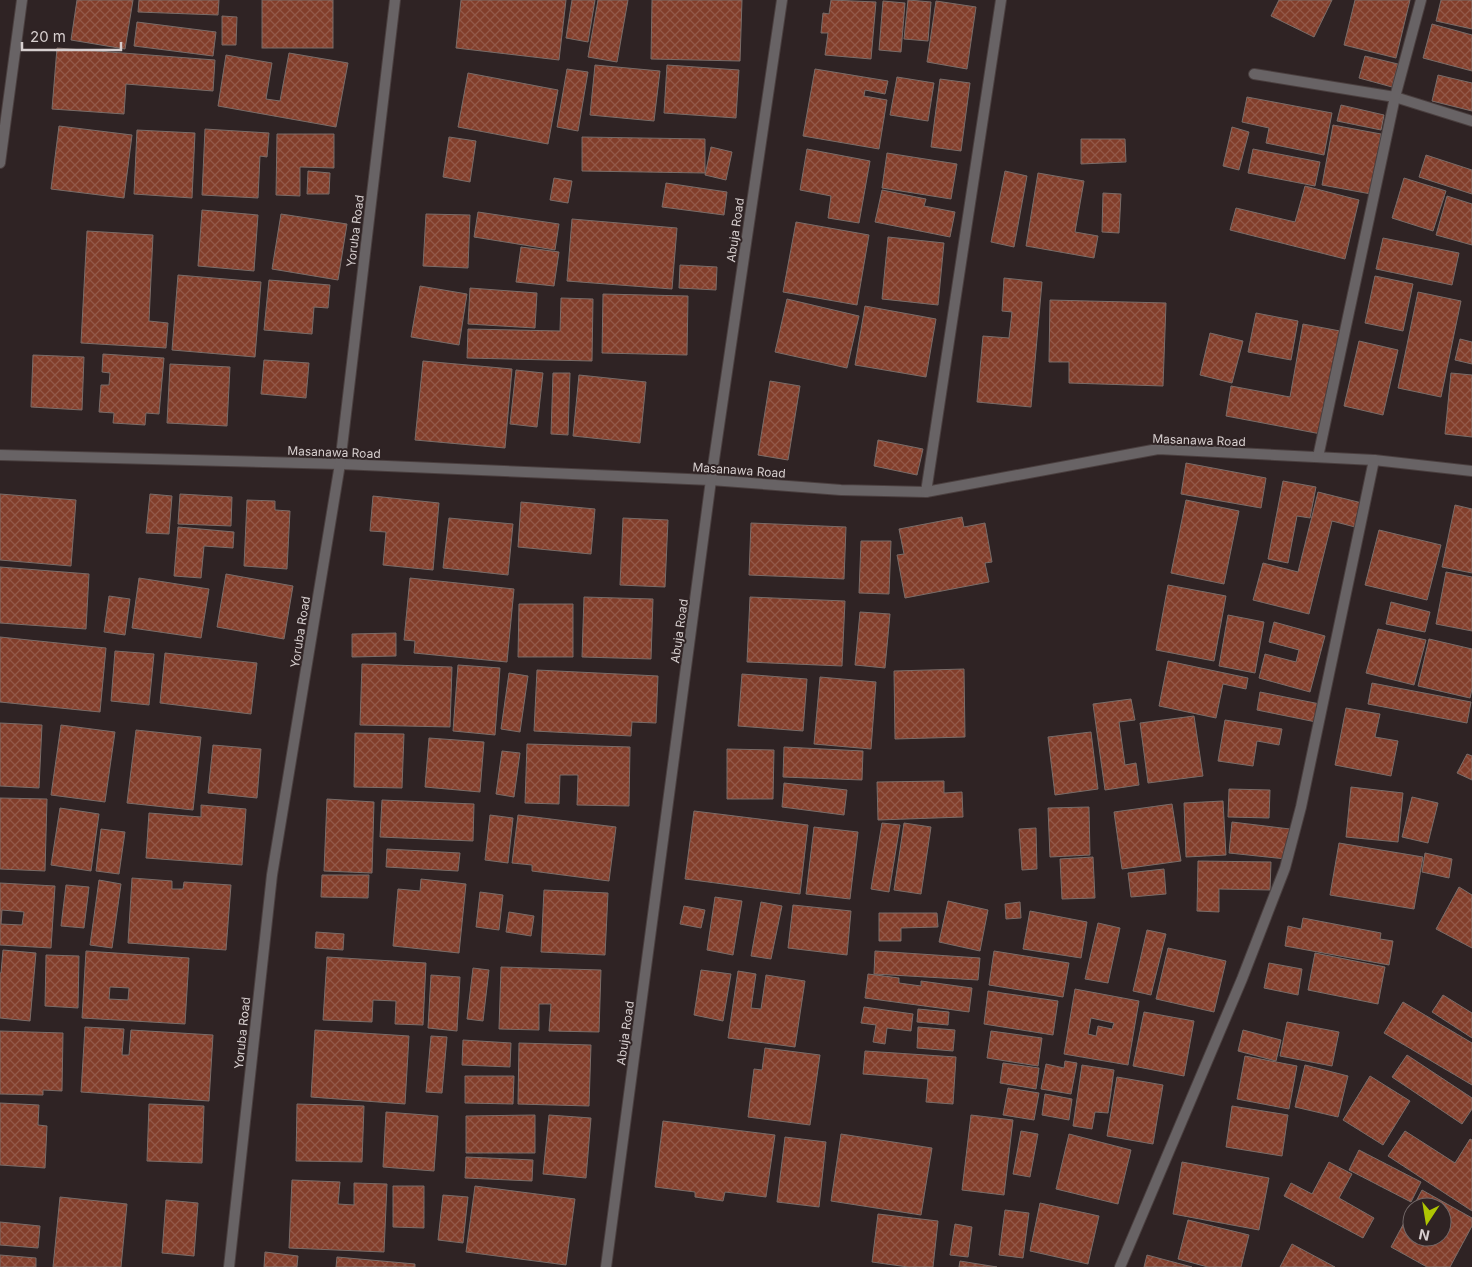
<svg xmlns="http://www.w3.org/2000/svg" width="1472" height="1267" viewBox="0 0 1472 1267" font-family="Inter,sans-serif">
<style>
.building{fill:url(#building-cross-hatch);stroke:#796c68;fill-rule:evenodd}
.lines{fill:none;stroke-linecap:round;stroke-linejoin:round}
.minor-casing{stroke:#4a3f3f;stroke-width:12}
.minor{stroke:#686365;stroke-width:10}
.labels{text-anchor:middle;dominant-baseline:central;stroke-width:4;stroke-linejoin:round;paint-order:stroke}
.street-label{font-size:12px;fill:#d7cfcf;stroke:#2f2324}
</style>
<defs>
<pattern id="building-cross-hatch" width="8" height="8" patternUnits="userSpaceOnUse" patternTransform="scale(1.25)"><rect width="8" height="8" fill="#823e2b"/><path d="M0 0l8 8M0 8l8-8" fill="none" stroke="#935949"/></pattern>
</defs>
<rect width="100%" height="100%" fill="#2f2324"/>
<g class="building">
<path d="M77,0H133L125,49L71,40Z"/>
<path d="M139,0H219L218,15L138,12Z"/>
<rect x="262" y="0" width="71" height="48"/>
<path d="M461,0H566L559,60L456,48Z"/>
<path d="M572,0H595L588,42L566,38Z"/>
<path d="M598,0H628L617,62L588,57Z"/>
<path d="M652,0H742L740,61L651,59Z"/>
<path d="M831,0L876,2L871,59L825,55L828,33H821L823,13L829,14Z"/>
<path d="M908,0L931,2L928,41L904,39Z"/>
<path d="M1279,0H1332L1314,37L1271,16Z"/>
<path d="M1355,0H1410L1396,58L1344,45Z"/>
<path d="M1441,0H1472V29L1436,21Z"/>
<path d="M883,1L905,3L901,52L879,50Z"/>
<path d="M936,1L976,7L967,69L927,62Z"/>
<path d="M222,16L237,17L236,45H222Z"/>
<path d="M137,22L216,32L213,56L134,46Z"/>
<path d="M1432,24L1472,35V71L1423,58Z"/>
<path d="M57,48L215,60L213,91L126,84L124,114L52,109Z"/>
<path d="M289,53L348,63L336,127L218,106L226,55L272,63L266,99L280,101Z"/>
<path d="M1365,56L1398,64L1392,87L1359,78Z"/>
<path d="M595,65L660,71L654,121L590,115Z"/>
<path d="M667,65L739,70L736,118L664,113Z"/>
<path d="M567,69L588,72L578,131L557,127Z"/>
<path d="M815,69L888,81L885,94L865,90L864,96L887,100L879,149L803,136Z"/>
<path d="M468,73L558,90L548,144L458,127Z"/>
<path d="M1438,75L1472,83V111L1432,101Z"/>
<path d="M897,77L934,83L928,121L890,115Z"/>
<path d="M940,79L970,83L961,151L931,147Z"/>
<path d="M1247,97L1332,113L1324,155L1266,143L1269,128L1242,122Z"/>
<path d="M1341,105L1384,115L1381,130L1337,121Z"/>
<path d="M1333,125L1381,134L1371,194L1322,185Z"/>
<path d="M59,126L132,135L124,198L51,189Z"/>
<path d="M1232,127L1249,132L1239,170L1223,166Z"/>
<path d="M205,129L269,133L267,157L260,156L258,198L202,195Z"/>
<path d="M137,130L195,133L192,198L134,194Z"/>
<path d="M277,134H334V168L300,167V196L276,195Z"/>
<path d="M449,137L476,141L470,182L443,177Z"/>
<path d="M582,137L705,139V173L582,171Z"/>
<path d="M1081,139H1125L1126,162L1081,164Z"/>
<path d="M711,147L732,152L726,180L705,175Z"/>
<path d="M807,149L870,161L859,223L828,218L831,196L800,190Z"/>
<path d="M1253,149L1320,162L1315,186L1248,173Z"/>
<path d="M887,153L957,164L951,199L882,188Z"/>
<path d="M1426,155L1472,170V194L1419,177Z"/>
<path d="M308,171L330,173L329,194H307Z"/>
<path d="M1005,171L1027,176L1014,247L991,242Z"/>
<path d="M1038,173L1084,181L1075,232L1098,236L1094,258L1026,246Z"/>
<path d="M554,178L572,181L568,203L550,200Z"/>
<path d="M1404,178L1446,191L1433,231L1392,218Z"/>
<path d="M666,183L727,192L724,215L662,207Z"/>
<path d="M1305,186L1359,200L1345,259L1230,230L1236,208L1295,222Z"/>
<path d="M882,190L926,199L924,206L955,212L950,237L875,222Z"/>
<path d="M1103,193L1121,194L1119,233L1102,232Z"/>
<path d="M1447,196L1472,204V245L1436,235Z"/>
<path d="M202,210L258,215L254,271L198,266Z"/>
<path d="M478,212L559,224L555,250L474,237Z"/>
<path d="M281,214L347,224L338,280L272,269Z"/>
<path d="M426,214L470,215L468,268L423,266Z"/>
<path d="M572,219L677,228L672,289L567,281Z"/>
<path d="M796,222L869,235L857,305L783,292Z"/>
<path d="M87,231L153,235L149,321L168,323L166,348L81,343Z"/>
<path d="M888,237L944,243L938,305L882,299Z"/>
<path d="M1383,238L1459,253L1452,285L1376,269Z"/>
<path d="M521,247L559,252L554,286L516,282Z"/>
<path d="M680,265L717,267L716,290L679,288Z"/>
<path d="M178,275L261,282L255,357L172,350Z"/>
<path d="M1375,276L1413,284L1403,331L1365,323Z"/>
<path d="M1004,278L1042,282L1031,407L977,402L983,336L1009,338L1012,312L1002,311Z"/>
<path d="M269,280L330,285L328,308L314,307L312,334L264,330Z"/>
<path d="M420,286L467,294L459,345L411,337Z"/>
<path d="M470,288L537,293L535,328L468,324Z"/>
<path d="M1418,292L1461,301L1441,397L1398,388Z"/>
<path d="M603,294L688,296L687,355L602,353Z"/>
<path d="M561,298L593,299L592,361L467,358L468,329L560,331Z"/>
<path d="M787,299L859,316L847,368L775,352Z"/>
<path d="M1050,300L1166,303L1163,386L1069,383V362H1049Z"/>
<path d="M865,306L936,319L926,377L855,365Z"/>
<path d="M1256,313L1298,321L1291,360L1248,352Z"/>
<path d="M1303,324L1340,331L1321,434L1226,416L1231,386L1290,397Z"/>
<path d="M1210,333L1243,341L1232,383L1200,375Z"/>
<path d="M1460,339L1472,342V364L1455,360Z"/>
<path d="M1359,341L1398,350L1383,415L1344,406Z"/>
<path d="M103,354L164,358L159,414L146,413L145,425L113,423L114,413L99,412L101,385H109L110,373L102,372Z"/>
<path d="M33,355L84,357L82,410L31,407Z"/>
<path d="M264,360L309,363L306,398L261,394Z"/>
<path d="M423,361L512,369L505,448L415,440Z"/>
<path d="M170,364L230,367L227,426L167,423Z"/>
<path d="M516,370L543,373L537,427L510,424Z"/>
<path d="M553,373H570L568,435L551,434Z"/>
<path d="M1451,373L1472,375V437L1445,434Z"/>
<path d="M579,375L646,382L640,443L573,436Z"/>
<path d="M770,381L800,386L788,460L758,455Z"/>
<path d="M878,440L923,449L917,475L874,466Z"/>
<path d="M1186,463L1266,478L1261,508L1181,494Z"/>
<path d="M1283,481L1316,487L1310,518L1297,516L1288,563L1268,559Z"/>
<path d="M1318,492L1362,503L1355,527L1332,521L1309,614L1253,600L1263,563L1298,572Z"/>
<path d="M0,494L76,500L71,566L0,560Z"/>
<path d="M150,494L172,496L169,534L146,533Z"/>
<path d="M180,494L232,497L231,526L178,524Z"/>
<path d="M373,496L439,503L433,570L383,565L386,532L370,531Z"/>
<path d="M247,500L275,501V510L290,511L287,569L244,566Z"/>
<path d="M1186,500L1239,511L1224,584L1171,573Z"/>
<path d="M521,502L595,509L591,554L518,547Z"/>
<path d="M1455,505L1472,509V573L1442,567Z"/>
<path d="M962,517L964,527L985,523L992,562L985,563L989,582L905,598L897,555L904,554L899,529Z"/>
<path d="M449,518L513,524L508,575L443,568Z"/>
<path d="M623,518L668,520L665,587L620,585Z"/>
<path d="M751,523L846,527L844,579L749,575Z"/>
<path d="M178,527L234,532L233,548L204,546L201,578L174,576Z"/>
<path d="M1379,530L1441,545L1427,600L1365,585Z"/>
<path d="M861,541H891L889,594L859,593Z"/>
<path d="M0,567L89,574L86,629L0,623Z"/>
<path d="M1446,572L1472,577V631L1436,624Z"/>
<path d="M226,574L293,586L284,639L217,627Z"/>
<path d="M139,578L209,589L201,638L132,628Z"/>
<path d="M410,578L514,589L507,662L414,653L415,641L404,640Z"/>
<path d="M1168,585L1226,596L1214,661L1156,650Z"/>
<path d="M109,596L130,599L125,635L104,632Z"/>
<path d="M584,597L653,599L651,659L582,657Z"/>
<path d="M750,597L845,601L842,666L747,662Z"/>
<path d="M1391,602L1430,612L1425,632L1386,624Z"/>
<path d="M519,604H573V657H518Z"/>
<path d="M860,612L890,614L885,668L855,665Z"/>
<path d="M1228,615L1264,622L1255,673L1219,666Z"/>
<path d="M1274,622L1325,636L1310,692L1259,678L1265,654L1296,662L1299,650L1269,642Z"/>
<path d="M1378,629L1426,640L1414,685L1366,673Z"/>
<path d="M396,633V656L352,657V634Z"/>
<path d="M0,637L106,648L100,712L0,702Z"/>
<path d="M1429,639L1472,649V689L1470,698L1418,686Z"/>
<path d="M115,651L154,654L149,705L111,701Z"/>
<path d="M165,653L257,663L251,714L160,703Z"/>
<path d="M1168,661L1248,678L1246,689L1223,684L1216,718L1159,706Z"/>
<path d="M362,664L452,667L450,727L360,725Z"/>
<path d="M458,665L500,668L495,735L453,731Z"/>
<path d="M964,669L965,737L895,739L894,671Z"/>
<path d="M537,670L658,676L656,723L632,722L631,736L534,731Z"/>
<path d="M509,673L528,676L520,732L501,729Z"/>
<path d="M742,674L807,679L803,731L738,726Z"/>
<path d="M820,677L876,682L871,749L814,744Z"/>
<path d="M1372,683L1471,702L1467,723L1368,704Z"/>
<path d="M1260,692L1320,704L1316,722L1257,710Z"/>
<path d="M1131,699L1135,720L1119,722L1125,765L1136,763L1139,785L1105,790L1093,704Z"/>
<path d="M1346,708L1380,714L1375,737L1398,741L1391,776L1335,765Z"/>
<path d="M1194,716L1203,776L1148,783L1140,723Z"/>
<path d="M1225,720L1282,729L1279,745L1257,741L1253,766L1218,761Z"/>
<path d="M0,723L42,725L39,788L0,786Z"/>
<path d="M61,725L115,732L105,802L51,795Z"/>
<path d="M136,730L201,737L193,810L127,803Z"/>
<path d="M1091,732L1098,789L1055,795L1048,737Z"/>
<path d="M355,733L404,734L402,788L354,787Z"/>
<path d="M429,738L484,742L480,792L425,787Z"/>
<path d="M527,744L630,747L629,806L577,805L578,775H560L559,804L525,803Z"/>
<path d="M213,745L261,749L257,798L208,793Z"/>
<path d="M784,747L863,751L862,780L783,777Z"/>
<path d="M727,749L774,750L773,799H727Z"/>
<path d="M502,751L520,753L514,797L496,794Z"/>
<path d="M1467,754L1472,756V780L1457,773Z"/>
<path d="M944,781V793L962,792L963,817L878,820L877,782Z"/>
<path d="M784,783L847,790L844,815L782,807Z"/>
<path d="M1351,787L1403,793L1398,842L1346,837Z"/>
<path d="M1229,789L1270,790L1269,818L1228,817Z"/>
<path d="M1412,797L1438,803L1428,843L1402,837Z"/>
<path d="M0,798L47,799L45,871L0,869Z"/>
<path d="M327,799L374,802L372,873L324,871Z"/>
<path d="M382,800L474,804L473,841L380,837Z"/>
<path d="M1223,801L1226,855L1186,857L1184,803Z"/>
<path d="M1172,804L1181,861L1122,869L1114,812Z"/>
<path d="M201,805L246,809L242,865L146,858L149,813L201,817Z"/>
<path d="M1089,807L1090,855L1050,857L1048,808Z"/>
<path d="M60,808L99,814L91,871L51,865Z"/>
<path d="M694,811L808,825L800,894L685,879Z"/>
<path d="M490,815L513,818L508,863L485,860Z"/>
<path d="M518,815L616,827L609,881L532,871V865L512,863Z"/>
<path d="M1232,822L1290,829L1286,859L1229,853Z"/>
<path d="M882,823L900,825L889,892L871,889Z"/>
<path d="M904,823L931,827L921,894L894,890Z"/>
<path d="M814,827L858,832L850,899L806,894Z"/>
<path d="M1036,828L1037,869L1022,870L1019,829Z"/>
<path d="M101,829L125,832L119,874L96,871Z"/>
<path d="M1339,843L1423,857L1414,909L1330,895Z"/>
<path d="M387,849L460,853L458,871L386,867Z"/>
<path d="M1425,853L1452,859L1449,878L1422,872Z"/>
<path d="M1093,857L1095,898L1062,899L1060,859Z"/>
<path d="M1198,861L1271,862L1270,890L1219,889V912L1197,911Z"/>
<path d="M1164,869L1166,894L1131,897L1128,873Z"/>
<path d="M322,875H369L368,898L321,897Z"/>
<path d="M132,878L172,881V889H183L184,882L231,885L226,950L128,943Z"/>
<path d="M421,879L466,884L459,953L393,946L398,889L420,891Z"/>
<path d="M99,880L121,884L112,948L90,945Z"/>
<path d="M0,883L55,886L51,948L0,945ZM2,910L24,912L22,925L1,924Z"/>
<path d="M66,885L89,887L84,928L61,926Z"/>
<path d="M1459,887L1472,895V948L1436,929Z"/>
<path d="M544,890L608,893L605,955L541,952Z"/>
<path d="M480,892L503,895L499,930L476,927Z"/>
<path d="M715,897L742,901L733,955L707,950Z"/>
<path d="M948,901L988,910L980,951L939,942Z"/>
<path d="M761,902L782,906L771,959L751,956Z"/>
<path d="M1020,902L1021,918L1006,919L1005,904Z"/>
<path d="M793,905L851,911L847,955L788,948Z"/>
<path d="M684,906L705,910L701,928L680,924Z"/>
<path d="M1030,911L1087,922L1081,958L1023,949Z"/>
<path d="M509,912L534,916L531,936L506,932Z"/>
<path d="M879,913H937L938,927L901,928V941H879Z"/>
<path d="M1303,918L1381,933L1380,939L1393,941L1389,965L1285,946L1288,926L1301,929Z"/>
<path d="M1098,923L1120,928L1108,983L1085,979Z"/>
<path d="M1147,930L1166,934L1151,995L1133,991Z"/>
<path d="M316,932L344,934L343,950L315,948Z"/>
<path d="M1168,948L1226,961L1214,1012L1156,999Z"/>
<path d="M3,950L36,953L30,1021L0,1018V973H1Z"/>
<path d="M86,951L189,958L185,1024L82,1018ZM110,987L129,988L128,1000L109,999Z"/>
<path d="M875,951L980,958L978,980L874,974Z"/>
<path d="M994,951L1069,963L1063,997L989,985Z"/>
<path d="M1315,953L1385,967L1378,1004L1308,990Z"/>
<path d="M46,955L79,956L78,1008L45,1006Z"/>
<path d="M327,957L426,963L423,1025L395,1024L396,1001L373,1000L372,1022L323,1020Z"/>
<path d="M1269,963L1302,969L1298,995L1264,988Z"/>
<path d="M501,967L601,970L599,1032L549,1031L551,1004H539V1030L499,1029Z"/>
<path d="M473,968L489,970L483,1021L467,1019Z"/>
<path d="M701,970L731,974L723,1021L694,1015Z"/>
<path d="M738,971L756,974L751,1008L761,1009L766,975L805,981L795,1047L728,1038Z"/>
<path d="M868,974L899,978V983L921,986V981L972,988L969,1012L865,998Z"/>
<path d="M431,975L460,977L457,1031L428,1028Z"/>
<path d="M1075,989L1139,1001L1128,1065L1064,1054ZM1091,1018L1114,1023L1112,1029L1098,1026L1096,1036L1088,1034Z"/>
<path d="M988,991L1058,1001L1053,1035L984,1024Z"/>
<path d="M1443,995L1472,1013V1038L1432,1012Z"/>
<path d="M1403,1002L1472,1043V1085L1384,1033Z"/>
<path d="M864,1007L913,1014L911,1031L887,1028L885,1044L873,1042L876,1025L861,1023Z"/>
<path d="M918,1009L949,1012L948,1025L917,1022Z"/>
<path d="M1144,1012L1194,1021L1184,1076L1133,1066Z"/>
<path d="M1287,1022L1339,1032L1332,1066L1280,1056Z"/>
<path d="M85,1027L124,1029L122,1055H129L131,1030L213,1035L209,1101L81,1092Z"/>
<path d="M918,1027L955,1030L953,1051L917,1048Z"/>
<path d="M315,1030L409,1036L405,1104L311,1097Z"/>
<path d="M1243,1030L1281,1040L1276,1061L1238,1051Z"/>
<path d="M0,1031L63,1033L62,1091L43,1090V1095L0,1094Z"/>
<path d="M991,1031L1042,1038L1038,1066L987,1058Z"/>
<path d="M431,1036L447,1037L442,1093L426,1092Z"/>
<path d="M463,1040L511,1043L510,1067L462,1065Z"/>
<path d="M519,1043L591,1045L589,1106L518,1104Z"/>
<path d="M765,1048L820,1055L810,1125L748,1117L754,1069L762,1070Z"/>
<path d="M865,1051L956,1057L953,1104L926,1102L928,1079L863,1074Z"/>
<path d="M1407,1055L1472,1098V1109L1462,1124L1392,1077Z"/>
<path d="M1245,1056L1297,1066L1289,1109L1237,1099Z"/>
<path d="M1065,1061L1077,1063L1071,1094L1041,1089L1046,1064L1064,1068Z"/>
<path d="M1003,1063L1039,1068L1036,1089L1000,1083Z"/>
<path d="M1082,1065L1114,1070L1108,1113L1095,1112L1092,1129L1073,1126Z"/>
<path d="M1305,1065L1348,1076L1338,1117L1295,1107Z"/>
<path d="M465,1076H514L513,1104L465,1103Z"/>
<path d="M1370,1076L1410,1101L1383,1145L1343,1120Z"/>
<path d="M1117,1077L1163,1085L1153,1144L1107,1136Z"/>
<path d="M1008,1088L1039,1093L1034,1120L1003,1115Z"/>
<path d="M1045,1094L1072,1099L1069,1120L1042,1115Z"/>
<path d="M0,1103L39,1105L38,1125L47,1126L45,1168L0,1165Z"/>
<path d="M149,1104L204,1106L202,1163L147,1161Z"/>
<path d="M297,1104L364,1106L362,1162L296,1161Z"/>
<path d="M1232,1106L1288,1115L1282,1156L1226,1147Z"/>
<path d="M386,1112L438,1116L434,1171L383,1167Z"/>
<path d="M535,1115V1153H466V1116Z"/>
<path d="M549,1115L591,1118L586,1178L543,1174Z"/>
<path d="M971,1115L1013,1120L1004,1195L962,1190Z"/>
<path d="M663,1121L775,1135L766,1197L725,1192L723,1201L695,1197V1192L655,1187Z"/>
<path d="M1021,1131L1038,1134L1030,1177L1013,1174Z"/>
<path d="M1405,1131L1455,1163L1470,1139L1472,1140V1211L1388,1156Z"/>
<path d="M841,1134L932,1148L921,1215L831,1201Z"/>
<path d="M1069,1134L1131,1150L1118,1204L1056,1189Z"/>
<path d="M785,1137L826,1142L819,1207L777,1202Z"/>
<path d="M1359,1150L1421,1182L1411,1202L1349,1170Z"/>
<path d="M466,1157L533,1160L532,1181L465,1178Z"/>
<path d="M1182,1162L1269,1178L1259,1230L1173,1214Z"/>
<path d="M1329,1162L1352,1174L1339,1198L1374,1218L1363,1238L1284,1196L1291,1183L1312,1194Z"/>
<path d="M292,1180L340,1182L338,1204L354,1205V1183L387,1184L384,1252L289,1248Z"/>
<path d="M393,1186H424V1228L393,1227Z"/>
<path d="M475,1186L575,1199L566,1265L466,1252Z"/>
<path d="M1422,1190L1472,1218V1226L1450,1267H1427L1391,1247L1412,1208V1237H1442V1207H1413Z"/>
<path d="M443,1195L468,1197L463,1243L438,1240Z"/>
<path d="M60,1197L127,1204L121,1267H53Z"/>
<path d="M166,1200L198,1203L194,1256L162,1253Z"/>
<path d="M1040,1203L1099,1216L1088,1264L1030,1251Z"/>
<path d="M1005,1210L1029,1213L1023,1258L999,1255Z"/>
<path d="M878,1214L938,1221L933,1267H908L872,1262Z"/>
<path d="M1188,1220L1249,1235L1241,1267H1208L1178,1259Z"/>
<path d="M0,1222L40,1226L38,1248L0,1245Z"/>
<path d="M955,1224L972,1227L968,1257L950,1255Z"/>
<path d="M1292,1244L1335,1267H1280Z"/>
<path d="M265,1252L298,1256L297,1267H264Z"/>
<path d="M0,1255L36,1258V1267H0Z"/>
<path d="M1147,1255L1192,1267H1144Z"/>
<path d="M337,1257L415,1264V1267H336Z"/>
<path d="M960,1261L997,1267H959Z"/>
</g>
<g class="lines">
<defs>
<g id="minor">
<path d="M1254,74L1395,97L1472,121"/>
<path d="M0,163L22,0"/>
<path d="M0,455L340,464L711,480L841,490L926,492L1158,449L1374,460L1472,471"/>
<path d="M1318,457L1395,97L1421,0"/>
<path d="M926,492L1001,0"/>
<path d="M229,1267L272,875L340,464L395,0"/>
<path d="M606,1267L711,480L782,0"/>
<path d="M1120,1267L1242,979L1285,868L1301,807L1374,460"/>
</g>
</defs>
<use href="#minor" class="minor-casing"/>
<use href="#minor" class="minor"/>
</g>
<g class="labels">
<g class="street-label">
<text transform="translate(735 230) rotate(-82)">Abuja Road</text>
<text transform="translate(355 231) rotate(-83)">Yoruba Road</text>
<text transform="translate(1199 440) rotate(2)">Masanawa Road</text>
<text transform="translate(334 452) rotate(2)">Masanawa Road</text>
<text transform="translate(739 470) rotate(4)">Masanawa Road</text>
<text transform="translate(679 631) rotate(-82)">Abuja Road</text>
<text transform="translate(300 632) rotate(-81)">Yoruba Road</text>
<text transform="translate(242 1033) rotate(-84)">Yoruba Road</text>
<text transform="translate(625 1033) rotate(-82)">Abuja Road</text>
</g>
</g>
<g transform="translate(1427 1222) rotate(192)"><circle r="24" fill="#2f2324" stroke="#726868"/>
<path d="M0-4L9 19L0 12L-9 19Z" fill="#afc503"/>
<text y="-8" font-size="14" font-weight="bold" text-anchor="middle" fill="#d7cfcf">N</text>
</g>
<path d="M22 42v8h99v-8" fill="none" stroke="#d7cfcf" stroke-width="2.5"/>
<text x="30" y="42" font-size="15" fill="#d7cfcf" stroke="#2f2324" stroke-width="4" paint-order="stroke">20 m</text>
</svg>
